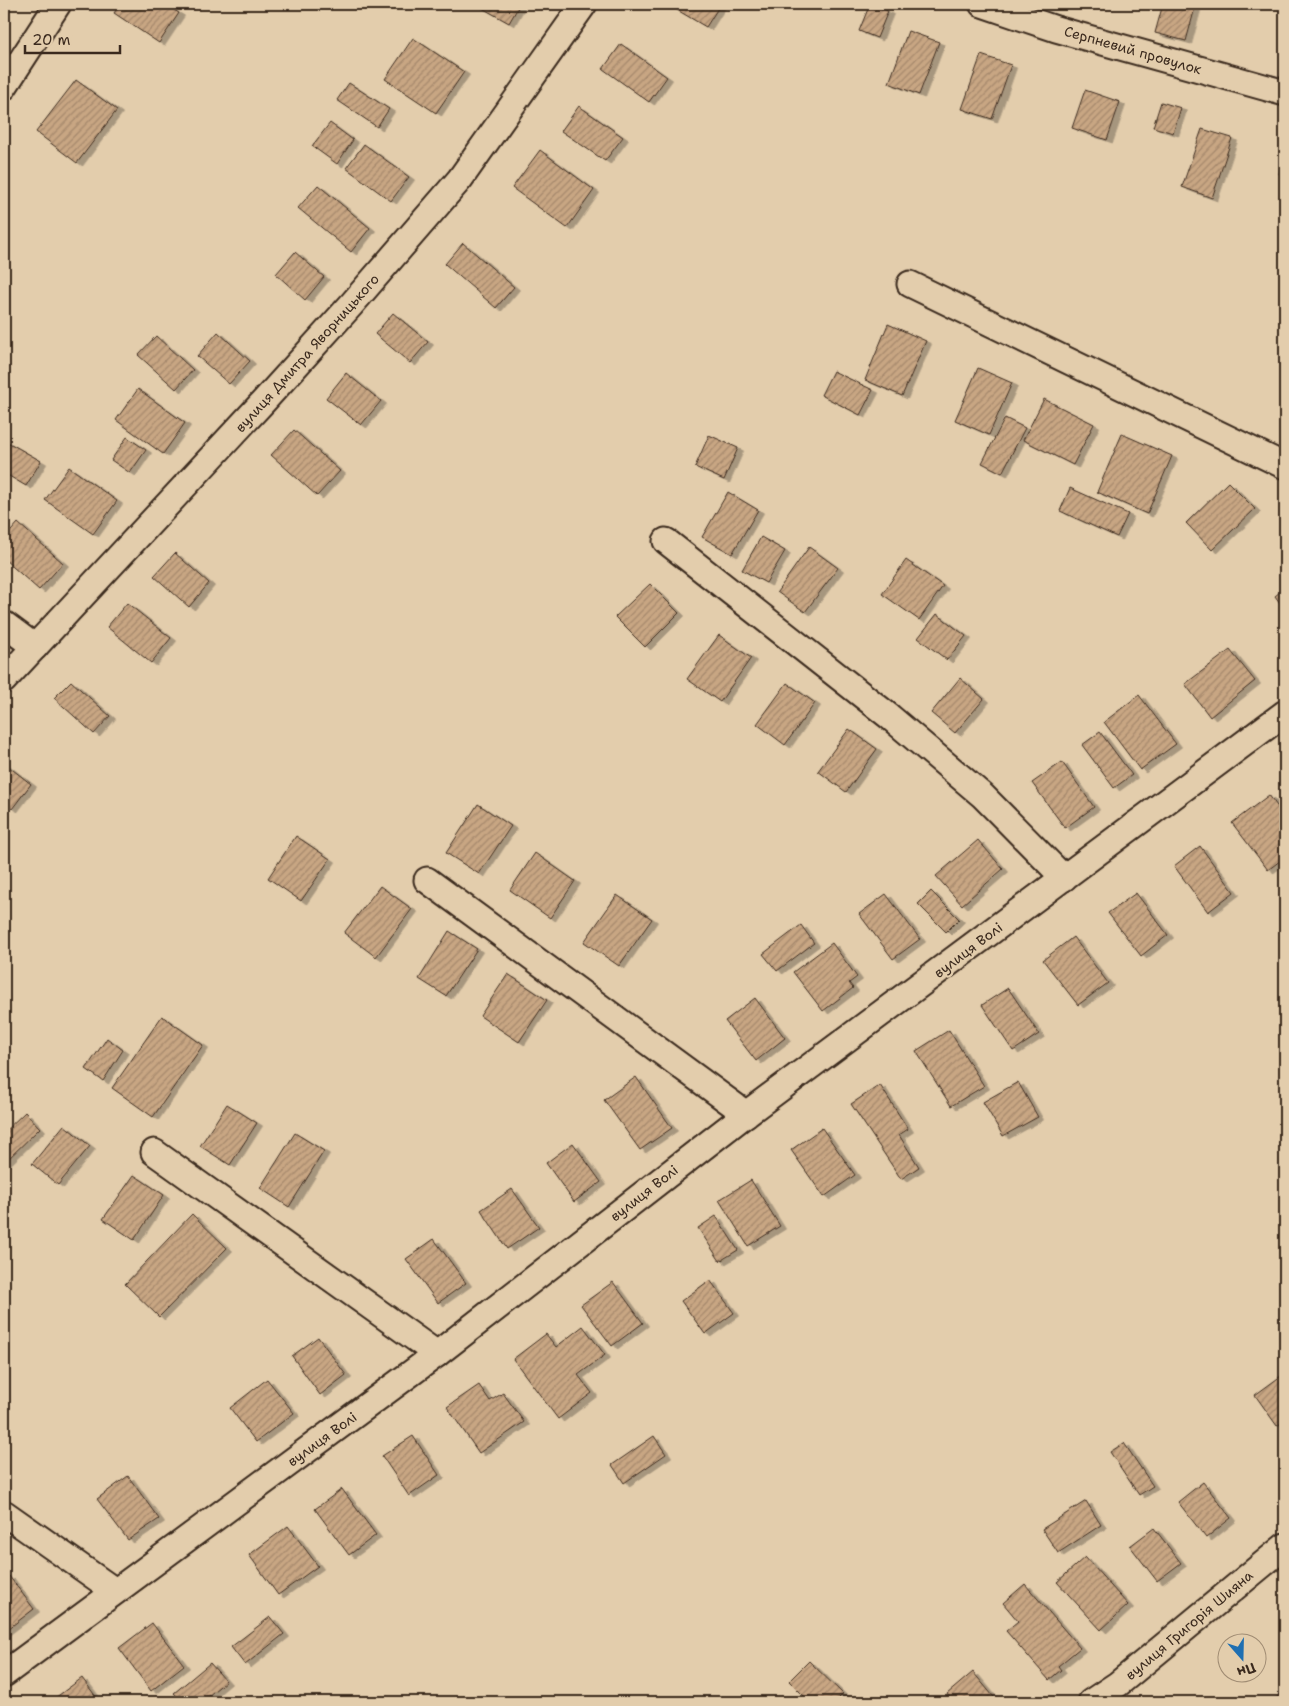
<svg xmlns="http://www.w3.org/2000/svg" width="1289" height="1706" viewBox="0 0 1289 1706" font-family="'Shantell Sans',sans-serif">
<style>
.building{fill:url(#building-hatch);stroke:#3b2a1e;filter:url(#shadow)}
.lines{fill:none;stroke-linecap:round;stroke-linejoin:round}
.minor-casing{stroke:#3b2a1e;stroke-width:29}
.minor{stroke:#e3cdac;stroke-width:25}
.labels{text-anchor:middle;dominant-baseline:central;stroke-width:4.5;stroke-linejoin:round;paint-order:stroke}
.street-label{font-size:14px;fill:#3b2a1e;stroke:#e3cdac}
</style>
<defs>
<pattern id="building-hatch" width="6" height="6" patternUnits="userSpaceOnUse" patternTransform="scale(1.25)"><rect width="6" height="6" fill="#c8a683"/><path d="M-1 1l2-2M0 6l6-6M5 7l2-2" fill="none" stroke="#a4876b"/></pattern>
<filter id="shadow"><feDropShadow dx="5.5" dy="3" stdDeviation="0" flood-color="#0004"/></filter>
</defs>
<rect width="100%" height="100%" fill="#e3cdac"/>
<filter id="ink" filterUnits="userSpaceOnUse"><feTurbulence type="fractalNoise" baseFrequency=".02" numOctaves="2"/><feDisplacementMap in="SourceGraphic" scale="10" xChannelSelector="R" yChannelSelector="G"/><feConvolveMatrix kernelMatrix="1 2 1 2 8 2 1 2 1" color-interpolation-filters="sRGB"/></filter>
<g filter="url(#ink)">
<g class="building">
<path d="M120,4H164L179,13L159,43L114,13Z"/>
<path d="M475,4H520L509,23Z"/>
<path d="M667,4H718L720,5L706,27Z"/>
<path d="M870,4L888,11L877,38L859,31Z"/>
<path d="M1163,4H1196L1186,41L1155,33Z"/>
<path d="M908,31L939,42L919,95L889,83Z"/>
<path d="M413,38L464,72L436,113L385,79Z"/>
<path d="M621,44L667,77L649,102L603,69Z"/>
<path d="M981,55L1011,65L992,119L962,109Z"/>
<path d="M76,80L117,110L77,163L36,132Z"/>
<path d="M349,83L389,109L377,127L337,100Z"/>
<path d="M1085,90L1120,102L1107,140L1072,128Z"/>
<path d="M1161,102L1181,108L1173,133L1153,127Z"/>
<path d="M579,106L623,137L605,161L561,131Z"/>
<path d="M330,123L353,140L337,164L312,146Z"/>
<path d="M1202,129L1232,138L1212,198L1182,187Z"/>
<path d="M364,144L409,177L391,201L346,168Z"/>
<path d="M540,150L594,190L567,228L512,188Z"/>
<path d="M1285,154V176L1279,174Z"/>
<path d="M318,185L370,228L351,252L298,208Z"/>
<path d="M463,243L514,287L496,308L445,264Z"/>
<path d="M295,252L324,277L305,300L276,274Z"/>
<path d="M393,313L428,342L410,363L375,334Z"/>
<path d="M888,324L926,341L902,396L865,380Z"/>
<path d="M218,332L250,361L229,384L197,356Z"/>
<path d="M156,336L193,370L176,389L138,355Z"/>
<path d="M978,368L1012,383L989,435L955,420Z"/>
<path d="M833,371L873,390L860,415L821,395Z"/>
<path d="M346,373L381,401L361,425L326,398Z"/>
<path d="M138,389L185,423L163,454L116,420Z"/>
<path d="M1044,399L1094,424L1073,465L1023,440Z"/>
<path d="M1005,418L1025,428L1002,473L982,463Z"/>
<path d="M294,430L340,471L317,496L271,455Z"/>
<path d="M1122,434L1172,456L1147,514L1097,492Z"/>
<path d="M709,435L738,448L724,480L695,467Z"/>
<path d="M127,437L146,450L130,473L111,460Z"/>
<path d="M4,440L41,461L26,486L4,473Z"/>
<path d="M69,467L117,501L93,534L45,500Z"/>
<path d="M1228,482L1255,509L1212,550L1186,523Z"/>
<path d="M1070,488L1128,514L1117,537L1060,511Z"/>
<path d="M728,492L758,510L732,554L702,537Z"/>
<path d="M18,523L63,563L39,590L4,559V539Z"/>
<path d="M761,537L785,551L766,583L742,570Z"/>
<path d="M809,547L838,568L805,612L777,592Z"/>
<path d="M175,553L209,583L189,607L154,576Z"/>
<path d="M906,560L943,586L919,620L882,594Z"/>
<path d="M650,584L679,613L645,647L615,617Z"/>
<path d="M1285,588V610L1275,596Z"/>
<path d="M127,603L171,638L151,663L107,627Z"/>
<path d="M937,614L966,636L947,660L918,638Z"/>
<path d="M719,635L751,658L720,702L687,679Z"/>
<path d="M1230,650L1255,681L1210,717L1185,684Z"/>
<path d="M960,678L984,699L955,733L931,713Z"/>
<path d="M71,681L110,716L94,734L54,698Z"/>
<path d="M787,683L815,703L785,745L757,724Z"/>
<path d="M1139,695L1176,744L1140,770L1104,722Z"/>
<path d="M849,729L877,749L846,792L818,771Z"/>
<path d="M1100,732L1132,775L1114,788L1082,745Z"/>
<path d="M1062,762L1094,807L1065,828L1032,783Z"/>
<path d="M4,763L31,784L12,809L4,802Z"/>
<path d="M1269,795L1285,817V857L1268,870L1232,823Z"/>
<path d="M478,804L511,826L479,874L446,853Z"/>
<path d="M296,836L330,859L301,901L268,878Z"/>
<path d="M978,840L1003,869L962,905L936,876Z"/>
<path d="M1200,846L1234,892L1208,912L1174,866Z"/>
<path d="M535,853L575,881L550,918L510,890Z"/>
<path d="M380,886L412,909L376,957L344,933Z"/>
<path d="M931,891L959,919L946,932L918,904Z"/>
<path d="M1136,893L1168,935L1141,956L1108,913Z"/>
<path d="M886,894L920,939L893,959L859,914Z"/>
<path d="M617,895L652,919L619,966L584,942Z"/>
<path d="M801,925L814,943L777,971L763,954Z"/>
<path d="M449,931L477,949L446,996L419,979Z"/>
<path d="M1073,937L1108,983L1078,1005L1043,960Z"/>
<path d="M832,943L857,977L849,983L853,988L823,1011L793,972Z"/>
<path d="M508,974L547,1000L519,1042L480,1016Z"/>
<path d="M1008,988L1039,1034L1013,1051L982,1005Z"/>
<path d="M755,998L785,1038L756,1061L725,1021Z"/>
<path d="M162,1016L203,1045L153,1117L112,1088Z"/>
<path d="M949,1030L984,1086L951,1106L916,1051Z"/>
<path d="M107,1038L123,1050L103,1081L86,1069Z"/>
<path d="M636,1077L672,1128L640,1150L604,1100Z"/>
<path d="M1018,1082L1038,1117L1003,1136L983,1102Z"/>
<path d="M880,1085L908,1129L899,1135L919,1167L901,1179L851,1104Z"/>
<path d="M227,1104L257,1123L230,1165L200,1146Z"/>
<path d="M25,1112L40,1128L4,1163V1132Z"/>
<path d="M64,1125L90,1146L58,1185L32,1164Z"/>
<path d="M822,1128L855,1175L824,1197L791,1150Z"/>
<path d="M295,1133L324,1151L289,1207L260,1188Z"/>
<path d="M573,1143L601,1182L574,1202L546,1163Z"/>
<path d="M134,1175L164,1195L134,1240L103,1219Z"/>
<path d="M751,1180L780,1226L748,1246L719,1200Z"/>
<path d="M512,1189L539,1227L507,1249L481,1210Z"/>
<path d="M192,1214L227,1248L159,1317L125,1284Z"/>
<path d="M716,1216L738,1250L720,1261L698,1228Z"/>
<path d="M434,1239L466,1283L438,1303L406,1259Z"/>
<path d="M710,1280L734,1313L705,1334L681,1301Z"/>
<path d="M613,1282L643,1323L612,1346L581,1305Z"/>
<path d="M583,1326L605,1355L578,1375L592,1393L558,1419L513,1359L546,1334L556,1347Z"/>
<path d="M318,1337L346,1375L320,1395L292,1356Z"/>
<path d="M1285,1373V1420L1277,1426L1255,1395Z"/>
<path d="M267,1379L294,1413L256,1442L230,1408Z"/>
<path d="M479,1385L490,1401L503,1393L524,1422L479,1453L447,1407Z"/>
<path d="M413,1436L439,1475L409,1496L382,1456Z"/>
<path d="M654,1436L666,1454L624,1483L612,1465Z"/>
<path d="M1124,1443L1153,1486L1139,1495L1110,1452Z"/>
<path d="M128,1476L159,1519L128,1540L97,1499Z"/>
<path d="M1203,1482L1231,1518L1206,1538L1178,1502Z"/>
<path d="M342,1489L376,1535L349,1555L315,1509Z"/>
<path d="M1086,1501L1101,1525L1058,1553L1042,1529Z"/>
<path d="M288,1526L318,1566L278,1595L249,1555Z"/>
<path d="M1154,1528L1181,1563L1157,1581L1130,1546Z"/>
<path d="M1085,1557L1128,1605L1101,1630L1057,1582Z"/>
<path d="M9,1576L34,1609L4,1632V1580Z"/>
<path d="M1025,1584L1080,1648L1058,1666L1061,1670L1049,1680L1006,1631L1018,1621L1003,1603Z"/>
<path d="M270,1617L284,1634L245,1665L231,1647Z"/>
<path d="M152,1623L184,1665L151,1691L119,1648Z"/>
<path d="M809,1661L843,1694L835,1702H810L789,1681Z"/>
<path d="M210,1663L226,1681L201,1702H182L174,1693Z"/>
<path d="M973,1672L998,1702H953L947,1694Z"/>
<path d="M82,1678L100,1702H59L55,1698Z"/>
<path d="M1285,1691V1702H1270Z"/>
</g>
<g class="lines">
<defs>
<g id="minor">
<path d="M982,4L1056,29L1285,93"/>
<path d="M4,87L58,4"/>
<path d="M910,284L1285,466"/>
<path d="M666,541L890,717L983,796L1064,878"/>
<path d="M4,624L35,647"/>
<path d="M4,680L263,402L351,305L460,179L584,4"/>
<path d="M427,880L746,1114"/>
<path d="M154,1152L437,1354"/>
<path d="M4,1513L115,1591"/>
<path d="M4,1674L437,1354L746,1114L1285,713"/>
<path d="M1091,1702L1118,1684L1285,1546"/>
</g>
</defs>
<use href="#minor" class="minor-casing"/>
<use href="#minor" class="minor"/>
</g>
</g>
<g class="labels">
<g class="street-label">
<text transform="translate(1133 50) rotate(16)">Серпневий провулок</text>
<text transform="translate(307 353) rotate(-48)">вулиця Дмитра Яворницького</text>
<text transform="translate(968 950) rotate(-37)">вулиця Волі</text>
<text transform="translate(644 1193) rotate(-38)">вулиця Волі</text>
<text transform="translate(322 1439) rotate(-36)">вулиця Волі</text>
<text transform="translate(1189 1625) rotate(-40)">вулиця Григорія Шияна</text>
</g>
</g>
<rect width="1289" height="1706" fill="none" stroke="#e3cdac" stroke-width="20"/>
<rect x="10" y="10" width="1269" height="1686" fill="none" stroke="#3b2a1e" stroke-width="2" filter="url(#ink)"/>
<g transform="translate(1242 1658) rotate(160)"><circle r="24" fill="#e3cdac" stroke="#a08c73"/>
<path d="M0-4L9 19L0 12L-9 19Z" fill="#1f6fb2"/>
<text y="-8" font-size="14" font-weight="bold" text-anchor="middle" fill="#3b2a1e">Пн</text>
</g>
<path d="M25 45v8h95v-8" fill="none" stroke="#3b2a1e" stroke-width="2.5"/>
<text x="32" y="45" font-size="15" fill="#3b2a1e" stroke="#e3cdac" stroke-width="4" paint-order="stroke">20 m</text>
</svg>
